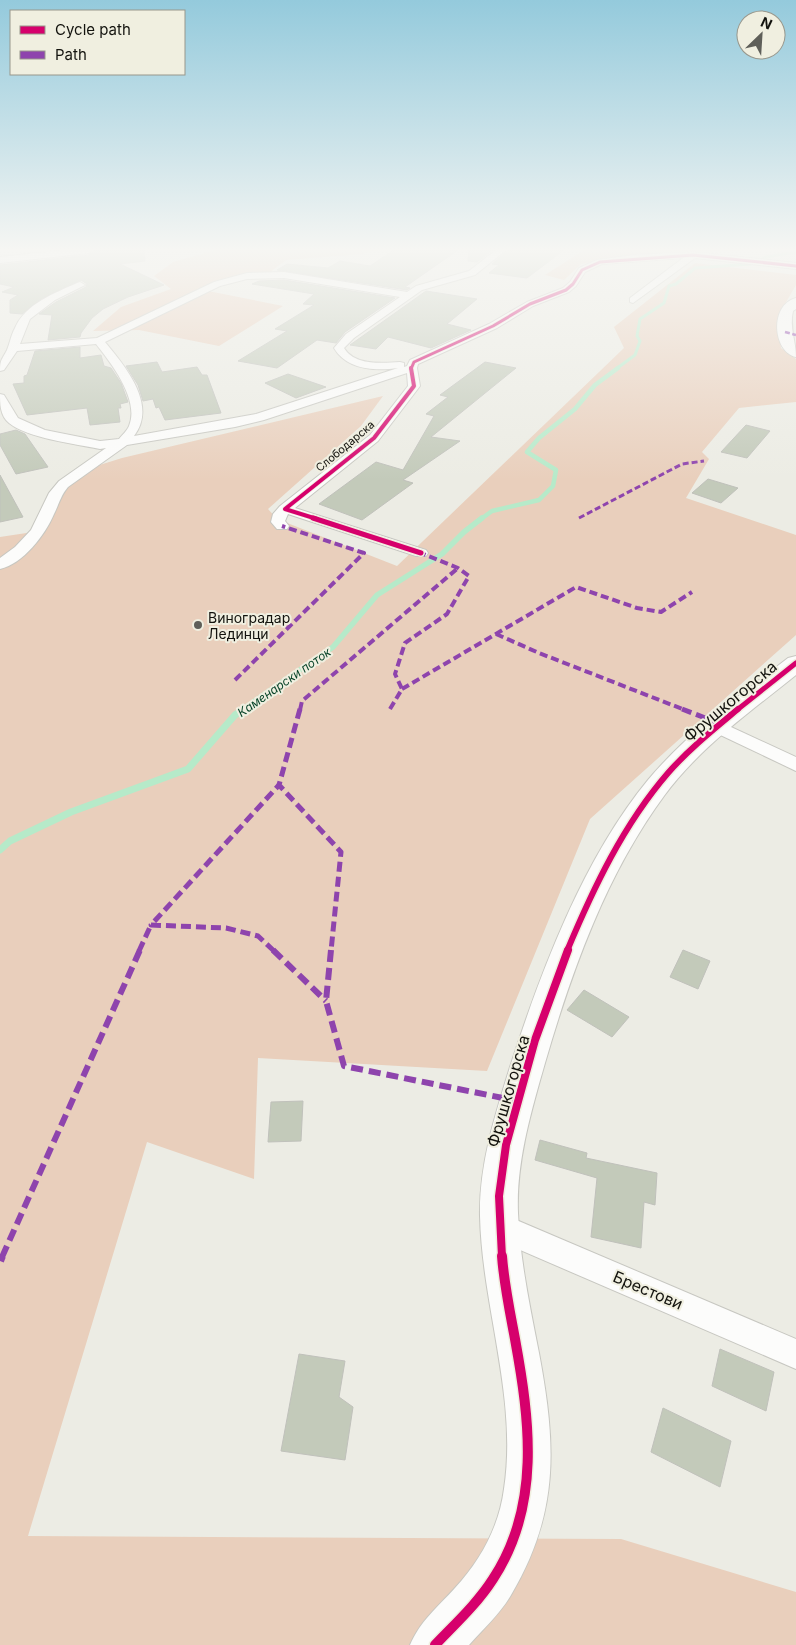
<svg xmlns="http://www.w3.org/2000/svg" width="796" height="1645" viewBox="0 0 796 1645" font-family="Inter,sans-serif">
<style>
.green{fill:#e9cfbc}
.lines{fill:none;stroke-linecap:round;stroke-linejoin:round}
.stream-far3{stroke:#b6eac9;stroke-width:3}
.stream-far2{stroke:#b6eac9;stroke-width:4.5}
.stream-far1{stroke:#b6eac9;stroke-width:5.5}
.stream{stroke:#b6eac9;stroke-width:7}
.building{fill:#c3caba;stroke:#c0c1bb}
.street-casing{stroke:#c7c7c1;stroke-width:2}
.secondary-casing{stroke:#c7c7c1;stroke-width:2}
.street{fill:#fcfcfb;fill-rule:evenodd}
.secondary{fill:#fcfcfb;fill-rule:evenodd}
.quiet-far5{stroke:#8e44ad;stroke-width:2.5;stroke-dasharray:5 2.5;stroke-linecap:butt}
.quiet-far4{stroke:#8e44ad;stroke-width:3;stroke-dasharray:6 3;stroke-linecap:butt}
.quiet-far3{stroke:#8e44ad;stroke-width:4;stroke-dasharray:8 4;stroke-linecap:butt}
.quiet-far2{stroke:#8e44ad;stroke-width:5;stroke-dasharray:10 5;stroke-linecap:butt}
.quiet-far1{stroke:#8e44ad;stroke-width:6;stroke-dasharray:12 6;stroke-linecap:butt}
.quiet{stroke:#8e44ad;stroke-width:8;stroke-dasharray:16 8;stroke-linecap:butt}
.cycleway-far5-casing{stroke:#f0efe0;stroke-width:4.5}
.cycleway-far4-casing{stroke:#f0efe0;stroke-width:5.5}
.cycleway-far3-casing{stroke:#f0efe0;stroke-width:8}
.cycleway-far2-casing{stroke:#f0efe0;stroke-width:9}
.cycleway-far1-casing{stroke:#f0efe0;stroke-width:11}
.cycleway-casing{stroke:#f0efe0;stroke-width:13}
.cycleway-far5{stroke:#d6006c;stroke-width:3}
.cycleway-far4{stroke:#d6006c;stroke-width:4}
.cycleway-far3{stroke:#d6006c;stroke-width:5}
.cycleway-far2{stroke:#d6006c;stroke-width:6}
.cycleway-far1{stroke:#d6006c;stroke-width:8}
.cycleway{stroke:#d6006c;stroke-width:10}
.poi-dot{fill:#5f5f59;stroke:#f0efe0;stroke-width:2}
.labels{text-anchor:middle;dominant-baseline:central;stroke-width:4;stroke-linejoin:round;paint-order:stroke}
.far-street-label{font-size:11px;fill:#13130e;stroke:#f0efe0}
.far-water-label{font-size:12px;font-style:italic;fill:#084429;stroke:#f0efe0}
.poi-label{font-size:14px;fill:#13130e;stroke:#f0efe0;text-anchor:start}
.near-street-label{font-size:16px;fill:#13130e;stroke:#f0efe0}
</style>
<rect width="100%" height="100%" fill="#ecece4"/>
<g class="green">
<path d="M216,250H377L362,254L286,260L269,273L245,274L208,291L283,306L219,346L139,330L93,331L121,307L171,289L154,276L173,262Z"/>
<path d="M584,250H760L643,254L581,264L564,280L545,275Z"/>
<path d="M695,263L796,275V285L778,316L781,348L796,359V402L739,408L702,452L709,459L686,498L796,535V635L590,819L487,1071L258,1058L254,1179L147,1142L28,1536L621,1539L796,1592V1645H0V537L33,532L74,473L122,458L383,396L361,426L268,509L277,519L397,566L624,348L614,327Z"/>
</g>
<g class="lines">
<path class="stream-far3" d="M616,369L635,355L640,341L637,336L640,319L664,303L669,286L676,284L695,268L751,264L766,257L796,252"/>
<path class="stream-far2" d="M481,519L492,511L539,500L553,486L556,470L527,452L539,438L575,409L595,385L618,368"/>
<path class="stream-far1" d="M242,710L333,647L377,595L442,554L464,532L482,518"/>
<path class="stream" d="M0,850L10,841L71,812L188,769L235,715L244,709"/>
</g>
<g class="building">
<path d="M95,250H144L145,261L120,264L164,285L128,297L103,309L92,318L81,333L80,337L48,340L52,315L39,314L56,302L86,287L87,284L81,280L41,299L22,314L10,313V300L18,295L2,292L14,287L0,284V265L89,255Z"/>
<path d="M394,250H458L405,287L410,288L407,290L277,270L287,264L328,268L340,261L370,266Z"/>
<path d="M469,250H493L477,262L468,261Z"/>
<path d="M508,250H564L527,278L489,273L499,265L492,264Z"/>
<path d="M284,280L395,298L345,332L336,343L317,340L277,368L238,361L287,331L275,329L314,305L303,304L314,294L252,284L259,281Z"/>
<path d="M426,291L477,299L447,324L471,330L431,348L388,337L376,349L350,345Z"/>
<path d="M80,347V358L101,355L104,366L111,368L121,383L128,402L120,404L121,408H118L120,422L90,425L87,408L27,415L13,384L24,383V376L27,375L35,351Z"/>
<path d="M157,362L162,372L197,367L202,375H207L221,413L165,420L159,407L156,408L153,399L143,401L138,385L126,366Z"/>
<path d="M485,362L516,368L431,437L460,441L403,480L413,483L362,520L319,504L376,462L403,470L434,416L426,414L448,397L440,395Z"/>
<path d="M288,374L326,387L296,398L265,383Z"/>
<path d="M746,425L770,431L747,458L721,452Z"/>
<path d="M16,430L25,434L48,467L16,474L0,445V434Z"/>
<path d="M0,475L23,517L0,522Z"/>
<path d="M708,479L738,488L721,503L692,493Z"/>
<path d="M683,950L710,961L698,989L670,977Z"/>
<path d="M584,990L629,1017L612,1037L567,1010Z"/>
<path d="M303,1101L301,1141L268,1142L271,1102Z"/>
<path d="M540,1140L587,1153L586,1158L657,1173L655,1205L644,1202L641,1248L591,1237L597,1178L535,1160Z"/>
<path d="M720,1349L774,1372L766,1411L712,1386Z"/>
<path d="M299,1354L345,1361L339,1397L353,1407L345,1460L281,1451Z"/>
<path d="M663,1408L731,1441L720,1487L651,1452Z"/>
</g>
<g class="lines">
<defs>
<g id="street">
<path d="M65,250H93L89,253L0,263V257Z"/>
<path d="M496,250H506L475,275L422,290L354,338L344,348C355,366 382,363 400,362L404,363V367L407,366L410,360L489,324L527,302L563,288L570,282L579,268L597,260L634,255L693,252L796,263V269L695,258L633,303L630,302V298L683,258L602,264L585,272L576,286L569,292L533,306L497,328L418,364L417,368L420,386L378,441L295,508L426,550L428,553L426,556H416L288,514L285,521L289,526L287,529H277L271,522L273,514L280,506L370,435L408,386L407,373L264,420L235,427L127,445L68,487C61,495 59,504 54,514C45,535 23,564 0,569V558L15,547L31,530L49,493L59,481L106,448L100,449C76,444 27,438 9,423C0,416 0,403 0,394L4,395L18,418L45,430L100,441L119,439C122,435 127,431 129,426C140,400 111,363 96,344L17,351L4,370L0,371C0,359 2,360 7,350C10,343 11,335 15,328C25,304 55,293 77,283L80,282L85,285L55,300L30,319L20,344L97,338L214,282L247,273L284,272L407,292L416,286L469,271ZM284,278L400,297L346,334L334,348C347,370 375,371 398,368L256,414L134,436C158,405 125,366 105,342L220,286L247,279Z"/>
<path d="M718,721L796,757V771L712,731L709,727L712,723Z"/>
<path d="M500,1213L796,1339V1369L490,1237L486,1227L490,1217Z"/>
</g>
<g id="secondary">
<path d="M796,298V309L793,311C789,327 796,341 796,357C773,352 769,305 796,298Z"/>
<path d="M796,656V675C750,712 699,748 664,796C606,875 572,970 545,1063C531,1112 516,1162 518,1213C520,1260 530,1307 539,1353C556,1444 560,1512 511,1595C500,1614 483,1629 469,1645H410C421,1620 437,1608 455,1588C480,1561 499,1527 504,1489C518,1398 482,1307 480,1216C479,1165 495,1115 510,1067C541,971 583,859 648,780C688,732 739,696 788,658Z"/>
</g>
</defs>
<use href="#street" class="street-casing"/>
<use href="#secondary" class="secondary-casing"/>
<use href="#street" class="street"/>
<use href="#secondary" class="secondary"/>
<path class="quiet-far5" d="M785,332L796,335"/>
<path class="quiet-far4" d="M579,518L682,464L704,461"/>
<g class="quiet-far3">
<path d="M496,634L539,653L685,710"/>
<path d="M235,680L364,553L282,526"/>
<path d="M402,689L576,587L637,608L661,612L692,592"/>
<path d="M390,709L402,689L395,674L405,643L447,614L469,576L458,568L421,553"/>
<path d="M300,710L302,701L458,568"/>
</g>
<g class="quiet-far2">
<path d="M300,709L279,785L341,852L331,951"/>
<path d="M682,709L721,724"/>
<path d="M139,951L151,925"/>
<path d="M274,951L258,936L226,928L151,925L279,785"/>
</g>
<g class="quiet-far1">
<path d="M273,950L326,1001"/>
<path d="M331,950L326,1001L344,1066L518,1101"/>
<path d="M2,1257L140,950"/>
</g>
<path class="quiet" d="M0,1261L2,1256"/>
<defs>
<path id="cycleway-far5" d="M411,369L414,362L493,326L530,304L566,290L573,284L582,270L600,262L693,255L796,266"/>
<path id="cycleway-far4" d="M317,519L285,509L374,438L414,386L411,368"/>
<g id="cycleway-far3">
<path d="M313,518L421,553"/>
<path d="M737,710L796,663"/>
</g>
<path id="cycleway-far2" d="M567,951C593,889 623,825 668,773C689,749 714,729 738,709"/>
<path id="cycleway-far1" d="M502,1257L499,1196L506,1145L535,1040L568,950"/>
<path id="cycleway" d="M435,1645C455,1624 477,1604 493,1579C541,1506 530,1421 515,1339C510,1312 504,1284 502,1256"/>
</defs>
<use href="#cycleway-far5" class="cycleway-far5-casing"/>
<use href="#cycleway-far4" class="cycleway-far4-casing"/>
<use href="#cycleway-far3" class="cycleway-far3-casing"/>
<use href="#cycleway-far2" class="cycleway-far2-casing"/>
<use href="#cycleway-far1" class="cycleway-far1-casing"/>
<use href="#cycleway" class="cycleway-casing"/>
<use href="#cycleway-far5" class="cycleway-far5"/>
<use href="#cycleway-far4" class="cycleway-far4"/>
<use href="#cycleway-far3" class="cycleway-far3"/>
<use href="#cycleway-far2" class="cycleway-far2"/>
<use href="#cycleway-far1" class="cycleway-far1"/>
<use href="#cycleway" class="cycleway"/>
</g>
<linearGradient id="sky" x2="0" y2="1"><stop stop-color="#94cadc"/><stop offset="0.52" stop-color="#f6f6f3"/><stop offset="1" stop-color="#f6f6f3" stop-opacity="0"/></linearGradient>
<rect width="796" height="480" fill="url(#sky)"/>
<circle class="poi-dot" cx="198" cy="625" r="5"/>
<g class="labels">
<g class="far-street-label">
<text transform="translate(345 446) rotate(-40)">Слободарска</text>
</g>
<g class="far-water-label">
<text transform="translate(284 682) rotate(-35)">Каменарски поток</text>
</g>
<g class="poi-label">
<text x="208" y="617">Виноградар<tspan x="208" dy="16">Лединци</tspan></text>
</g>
<g class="near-street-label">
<text transform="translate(730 701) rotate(-40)">Фрушкогорска</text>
<text transform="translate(508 1091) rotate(-74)">Фрушкогорска</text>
<text transform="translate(648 1290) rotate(23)">Брестови</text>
</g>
</g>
<rect x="10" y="10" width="175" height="65" fill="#f0efe0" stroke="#98978c"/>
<rect x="20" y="26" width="25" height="8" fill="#d6006c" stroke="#98978c"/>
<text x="55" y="35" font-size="15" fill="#13130e">Cycle path</text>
<rect x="20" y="51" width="25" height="8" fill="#8e44ad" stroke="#98978c"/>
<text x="55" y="60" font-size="15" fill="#13130e">Path</text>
<g transform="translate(761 35) rotate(25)"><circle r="24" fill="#f0efe0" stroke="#98978c"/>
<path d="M0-4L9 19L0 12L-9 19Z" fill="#5f5f59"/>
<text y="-8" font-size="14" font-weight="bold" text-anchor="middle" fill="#13130e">N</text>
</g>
</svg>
